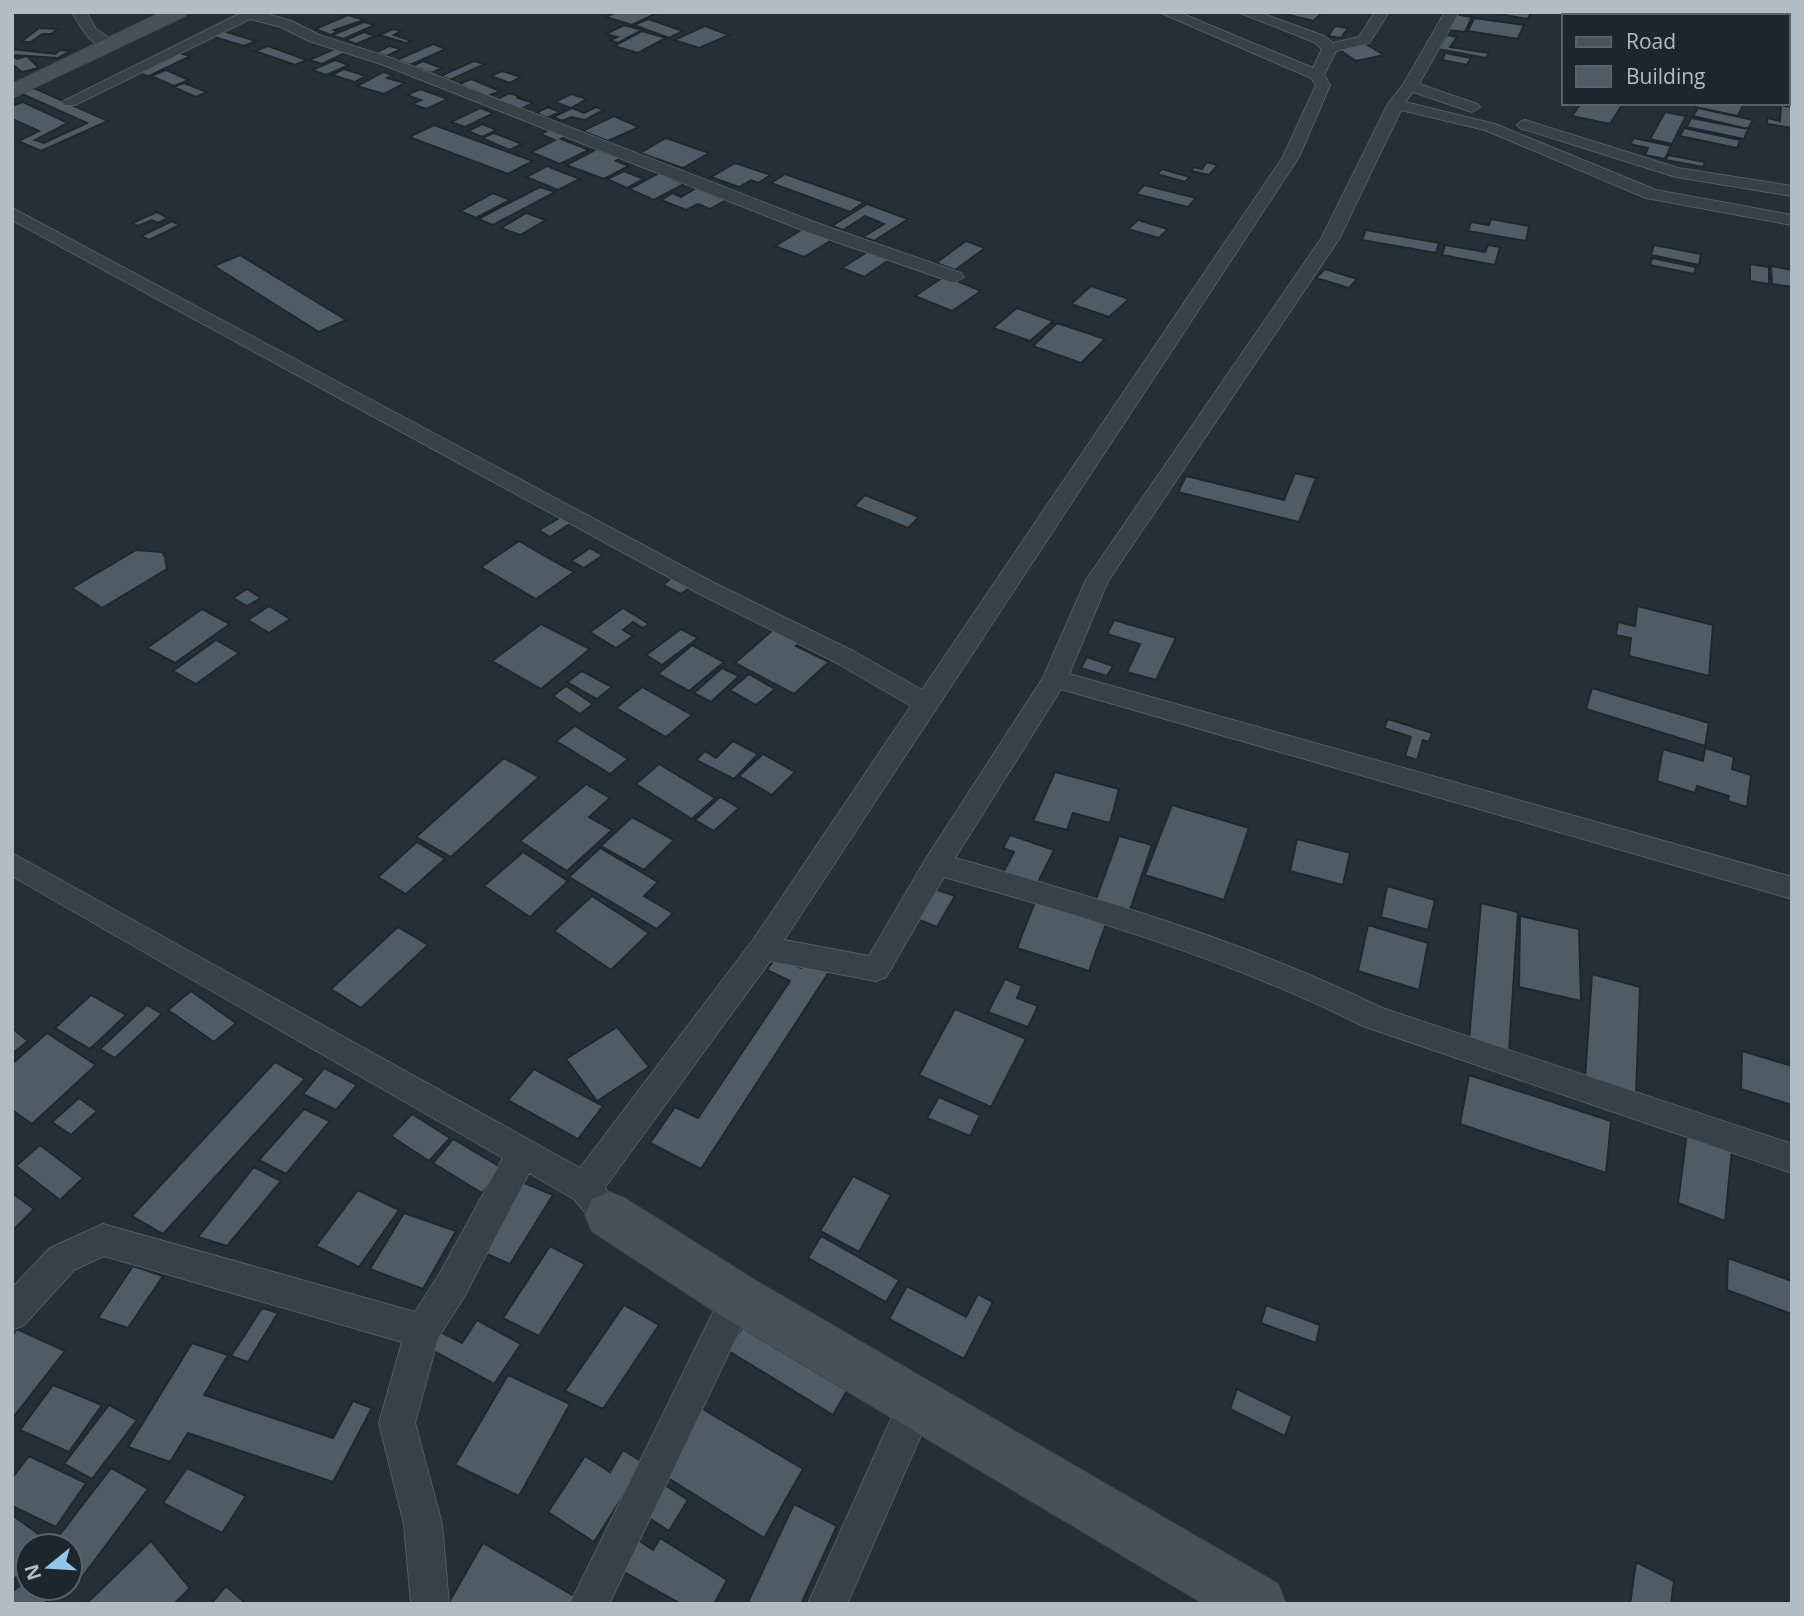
<svg xmlns="http://www.w3.org/2000/svg" width="1804" height="1616" viewBox="0 0 1804 1616" font-family="'Open Sans',sans-serif">
<style>
.building{fill:#505c65;stroke:#1f282e;stroke-width:2}
.lines{fill:none;stroke-linecap:round;stroke-linejoin:round}
.street-casing{stroke:#525c62;stroke-width:2}
.secondary-casing{stroke:#414a50;stroke-width:2}
.street{fill:#374147;fill-rule:evenodd}
.secondary{fill:#465159;fill-rule:evenodd}
</style>
<rect width="100%" height="100%" fill="#242f36"/>
<g class="building">
<path d="M616,12H651L655,14L632,25L606,17Z"/>
<path d="M1278,12H1323L1313,21Z"/>
<path d="M1488,12H1531L1528,19Z"/>
<path d="M1454,14L1472,17L1465,32L1447,30Z"/>
<path d="M348,15L364,20L334,30L338,31L331,35L315,29Z"/>
<path d="M1474,18L1524,25L1518,39L1468,31Z"/>
<path d="M648,19L683,31L669,38L634,25Z"/>
<path d="M364,22L375,25L343,39L332,35Z"/>
<path d="M624,25L642,30L618,43L610,40L617,37L606,34Z"/>
<path d="M705,26L729,35L699,48L674,40Z"/>
<path d="M1335,26L1348,28L1341,38L1328,36Z"/>
<path d="M39,28L57,29L51,34H42L31,42H21Z"/>
<path d="M393,29L401,31L394,35L412,41L406,43L379,35Z"/>
<path d="M223,31L256,41L244,46L211,36Z"/>
<path d="M642,31L666,38L638,53L614,46Z"/>
<path d="M364,32L375,36L356,44L346,40Z"/>
<path d="M1447,35L1457,37L1450,47L1489,53L1486,58L1438,49Z"/>
<path d="M1364,43L1384,55L1356,61L1337,48Z"/>
<path d="M433,44L446,49L410,65L397,60Z"/>
<path d="M268,46L307,60L295,65L255,51Z"/>
<path d="M389,46L401,49L387,56L375,53Z"/>
<path d="M337,48L349,51L322,64L309,60Z"/>
<path d="M12,49L55,54L60,50L71,51L58,58L12,55Z"/>
<path d="M179,53L191,56L149,76L137,73Z"/>
<path d="M1445,53L1471,58L1467,65L1442,60Z"/>
<path d="M12,56L17,59L27,56L39,68L22,72L12,64Z"/>
<path d="M335,60L349,65L326,75L312,70Z"/>
<path d="M423,61L442,68L431,73L412,66Z"/>
<path d="M474,61L485,64L450,80L440,76Z"/>
<path d="M344,69L366,76L355,82L332,75Z"/>
<path d="M166,70L189,80L174,86L151,76Z"/>
<path d="M502,71L521,77L510,83L491,76Z"/>
<path d="M383,72L393,75L387,78L405,83L384,94L357,86Z"/>
<path d="M471,79L500,91L488,96L459,84Z"/>
<path d="M184,83L207,92L196,97L173,87Z"/>
<path d="M34,88L108,121L41,151L18,141L39,131L12,119V106L23,102L68,123L35,140L44,143L87,123L20,93Z"/>
<path d="M420,89L448,99L426,109L412,104L421,100L407,95Z"/>
<path d="M510,93L520,97L518,98L533,103L521,109L495,100Z"/>
<path d="M571,94L587,99L571,108L555,102Z"/>
<path d="M1581,103H1613L1622,105L1610,124L1572,116Z"/>
<path d="M1697,103H1744L1738,116L1695,107Z"/>
<path d="M1781,105L1792,107V128L1767,124V118L1780,121Z"/>
<path d="M548,107L560,112L547,118L536,113Z"/>
<path d="M596,107L604,110L585,120L571,117L562,121L553,117L572,108L584,113Z"/>
<path d="M480,108L494,113L465,127L451,122Z"/>
<path d="M1698,108L1753,120L1748,129L1693,116Z"/>
<path d="M1665,112L1686,116L1672,144L1650,139Z"/>
<path d="M614,116L639,127L608,141L582,131Z"/>
<path d="M1691,118L1748,129L1744,139L1687,127Z"/>
<path d="M482,124L497,130L482,137L468,131Z"/>
<path d="M434,125L533,161L508,174L409,137Z"/>
<path d="M1684,128L1740,140L1737,148L1680,136Z"/>
<path d="M551,129L568,136L561,139L589,150L560,164L531,152L555,140L540,134Z"/>
<path d="M494,133L522,144L510,150L482,138Z"/>
<path d="M666,138L709,153L683,168L640,153Z"/>
<path d="M1634,138L1671,146L1665,159L1645,155L1648,148L1630,144Z"/>
<path d="M597,149L620,158L616,161L629,166L604,179L566,165Z"/>
<path d="M1668,155L1705,162L1703,167L1666,160Z"/>
<path d="M1207,162L1218,165L1209,175L1191,171L1194,167L1202,169Z"/>
<path d="M735,163L771,175L758,183L751,180L739,187L711,177Z"/>
<path d="M547,166L580,179L558,190L526,177Z"/>
<path d="M1162,169L1190,177L1185,182L1157,174Z"/>
<path d="M624,171L644,179L627,188L607,179Z"/>
<path d="M659,173L684,184L654,200L629,189Z"/>
<path d="M785,174L864,202L850,212L771,183Z"/>
<path d="M1144,185L1196,198L1188,207L1136,194Z"/>
<path d="M540,187L555,192L493,225L478,219Z"/>
<path d="M696,188L726,200L710,209L698,204L686,210L661,200L673,193L681,197Z"/>
<path d="M493,193L510,200L476,218L460,211Z"/>
<path d="M867,204L908,219L874,241L863,237L884,224L865,216L843,230L832,226Z"/>
<path d="M157,212L168,218L158,223L152,220L138,226L132,223Z"/>
<path d="M526,213L546,220L520,235L501,228Z"/>
<path d="M1491,219L1529,226L1526,241L1468,231L1471,222L1489,225Z"/>
<path d="M1138,220L1168,229L1159,238L1128,229Z"/>
<path d="M172,221L180,225L149,240L141,236Z"/>
<path d="M803,229L832,240L804,257L775,246Z"/>
<path d="M1366,230L1439,243L1436,253L1362,240Z"/>
<path d="M966,241L985,248L955,270L936,263Z"/>
<path d="M1445,245L1485,252L1488,245L1500,247L1495,265L1442,255Z"/>
<path d="M1654,245L1701,254L1699,265L1651,255Z"/>
<path d="M867,252L889,260L864,277L842,268Z"/>
<path d="M240,255L346,320L319,332L214,266Z"/>
<path d="M1652,258L1696,267L1694,274L1650,265Z"/>
<path d="M1750,264L1769,267V284L1750,281Z"/>
<path d="M1771,266L1792,270V287L1772,284Z"/>
<path d="M1325,269L1357,279L1349,288L1316,278Z"/>
<path d="M945,276L981,291L952,311L915,296Z"/>
<path d="M1091,286L1129,299L1109,317L1071,304Z"/>
<path d="M1017,308L1053,321L1030,341L993,328Z"/>
<path d="M1057,323L1105,339L1081,363L1033,346Z"/>
<path d="M1295,473L1316,478L1299,522L1178,492L1186,476L1284,500Z"/>
<path d="M865,495L919,517L908,528L854,506Z"/>
<path d="M561,517L571,523L550,537L539,530Z"/>
<path d="M519,541L550,559L574,572L536,599L481,567Z"/>
<path d="M590,548L603,555L584,568L571,561Z"/>
<path d="M136,550L162,552L165,557L167,569L102,608L72,588Z"/>
<path d="M675,575L693,585L681,594L663,585Z"/>
<path d="M247,589L261,598L247,606L233,598Z"/>
<path d="M269,606L290,619L269,633L248,620Z"/>
<path d="M1637,606L1713,625L1709,676L1629,656L1631,638L1616,635L1618,622L1635,626Z"/>
<path d="M623,608L649,624L643,628L633,622L623,630L633,636L616,648L590,632Z"/>
<path d="M202,609L230,624L175,663L147,648Z"/>
<path d="M1114,620L1176,638L1156,680L1127,672L1140,644L1107,634Z"/>
<path d="M541,624L590,649L541,689L492,661Z"/>
<path d="M681,629L698,638L662,665L646,655Z"/>
<path d="M774,629L801,642L796,646L829,662L794,694L735,663Z"/>
<path d="M216,640L239,653L196,684L173,671Z"/>
<path d="M692,645L724,662L689,691L658,674Z"/>
<path d="M1087,657L1113,666L1107,676L1081,668Z"/>
<path d="M722,668L739,676L711,702L694,693Z"/>
<path d="M582,671L612,687L597,699L567,682Z"/>
<path d="M749,674L775,689L756,705L730,690Z"/>
<path d="M566,686L593,704L580,714L553,696Z"/>
<path d="M642,687L692,715L666,737L616,708Z"/>
<path d="M1592,688L1709,723L1705,746L1586,709Z"/>
<path d="M1388,719L1432,733L1429,742L1423,740L1417,760L1405,756L1411,737L1384,728Z"/>
<path d="M575,726L628,759L610,774L556,741Z"/>
<path d="M733,741L758,754L734,779L696,760L705,751L716,758Z"/>
<path d="M1705,748L1734,757L1732,769L1751,775L1747,807L1728,801L1729,796L1697,786L1695,793L1657,781L1663,749L1703,761Z"/>
<path d="M763,754L795,772L772,795L739,776Z"/>
<path d="M504,758L539,777L451,857L416,837Z"/>
<path d="M659,764L715,798L692,819L636,784Z"/>
<path d="M1055,772L1119,789L1110,823L1073,813L1067,830L1033,821Z"/>
<path d="M586,784L610,798L589,817L612,830L567,871L520,841Z"/>
<path d="M720,797L739,808L714,831L695,820Z"/>
<path d="M1172,805L1249,828L1224,900L1145,875Z"/>
<path d="M632,817L674,840L644,870L601,846Z"/>
<path d="M1010,835L1054,850L1036,886L1003,873L1014,852L1003,848Z"/>
<path d="M1119,836L1152,845L1129,913L1095,902Z"/>
<path d="M1297,839L1350,853L1343,885L1290,871Z"/>
<path d="M417,842L445,859L406,894L378,877Z"/>
<path d="M600,848L658,882L644,896L673,913L657,929L569,877Z"/>
<path d="M523,852L568,881L530,917L484,886Z"/>
<path d="M1387,886L1435,900L1428,930L1381,917Z"/>
<path d="M935,889L955,896L937,927L917,919Z"/>
<path d="M592,896L649,933L611,970L554,931Z"/>
<path d="M1035,902L1106,924L1089,971L1017,948Z"/>
<path d="M1481,903L1518,912L1509,1051L1469,1040Z"/>
<path d="M1520,916L1579,929L1581,1001L1519,987Z"/>
<path d="M1368,925L1428,943L1419,990L1358,971Z"/>
<path d="M398,927L428,945L361,1008L331,989Z"/>
<path d="M776,957L801,968L805,961L829,972L701,1169L650,1143L675,1107L698,1118L790,981L767,970Z"/>
<path d="M1592,974L1640,987L1636,1094L1585,1079Z"/>
<path d="M1005,979L1022,986L1017,998L1038,1006L1028,1027L988,1012Z"/>
<path d="M191,991L236,1023L214,1042L168,1010Z"/>
<path d="M91,995L126,1015L90,1049L55,1028Z"/>
<path d="M147,1005L162,1014L115,1058L100,1049Z"/>
<path d="M955,1009L1026,1039L991,1107L919,1075Z"/>
<path d="M617,1027L649,1067L597,1101L566,1059Z"/>
<path d="M12,1028L28,1041L12,1054Z"/>
<path d="M47,1033L96,1065L32,1124L12,1110V1064Z"/>
<path d="M1742,1051L1792,1066V1105L1741,1089Z"/>
<path d="M275,1062L305,1079L163,1234L132,1216Z"/>
<path d="M324,1068L357,1085L336,1110L303,1094Z"/>
<path d="M534,1069L603,1106L578,1139L508,1100Z"/>
<path d="M1469,1075L1611,1121L1606,1173L1460,1124Z"/>
<path d="M939,1097L980,1115L970,1136L927,1118Z"/>
<path d="M79,1098L97,1111L71,1135L52,1122Z"/>
<path d="M304,1109L330,1121L286,1174L259,1160Z"/>
<path d="M412,1114L450,1138L429,1161L391,1136Z"/>
<path d="M1687,1132L1732,1149L1725,1221L1678,1203Z"/>
<path d="M453,1139L502,1168L482,1193L433,1163Z"/>
<path d="M40,1145L83,1178L60,1200L16,1166Z"/>
<path d="M254,1167L281,1181L227,1246L198,1237Z"/>
<path d="M853,1176L891,1195L859,1252L820,1231Z"/>
<path d="M522,1182L553,1195L510,1264L478,1250Z"/>
<path d="M358,1190L399,1210L359,1267L316,1246Z"/>
<path d="M12,1193L34,1209L12,1231Z"/>
<path d="M404,1213L456,1231L423,1289L370,1269Z"/>
<path d="M821,1236L899,1280L886,1302L808,1258Z"/>
<path d="M550,1246L585,1264L539,1336L503,1318Z"/>
<path d="M1728,1258L1792,1281V1314L1727,1290Z"/>
<path d="M133,1266L163,1276L128,1328L98,1318Z"/>
<path d="M907,1286L966,1317L978,1294L993,1302L964,1359L889,1319Z"/>
<path d="M624,1305L659,1325L603,1409L565,1391Z"/>
<path d="M1266,1305L1320,1325L1316,1343L1261,1323Z"/>
<path d="M262,1308L278,1313L248,1362L231,1356Z"/>
<path d="M750,1317L853,1380L833,1415L727,1350Z"/>
<path d="M477,1320L521,1344L494,1384L423,1345L435,1329L462,1343Z"/>
<path d="M17,1329L65,1351L15,1415L12,1414V1336Z"/>
<path d="M192,1343L228,1355L204,1395L333,1438L353,1401L372,1408L333,1482L188,1433L170,1462L128,1447Z"/>
<path d="M508,1375L570,1404L519,1496L455,1465Z"/>
<path d="M53,1385L102,1405L69,1452L20,1430Z"/>
<path d="M1237,1389L1292,1416L1285,1436L1230,1409Z"/>
<path d="M109,1405L137,1420L92,1479L64,1464Z"/>
<path d="M701,1408L803,1469L764,1538L660,1473Z"/>
<path d="M623,1450L644,1463L594,1542L548,1512L585,1456L610,1472Z"/>
<path d="M29,1456L86,1483L56,1527L12,1506V1478Z"/>
<path d="M111,1468L148,1489L68,1596L55,1588H70V1546H51Z"/>
<path d="M187,1468L246,1496L222,1533L163,1503Z"/>
<path d="M657,1480L688,1500L669,1531L638,1511Z"/>
<path d="M794,1504L837,1526L801,1604H751L748,1602Z"/>
<path d="M12,1515L47,1540L42,1546H28V1563L12,1582Z"/>
<path d="M628,1533L653,1550L660,1538L727,1580L714,1604H681L610,1564Z"/>
<path d="M151,1541L190,1588L174,1604H86Z"/>
<path d="M483,1543L576,1597L572,1604H448Z"/>
<path d="M1636,1562L1674,1581L1671,1604H1630Z"/>
<path d="M28,1579V1588H38L48,1604H12V1592Z"/>
<path d="M226,1586L246,1604H211Z"/>
</g>
<g class="lines">
<defs>
<g id="street">
<path d="M72,12H86L96,29L115,42V48C94,52 81,28 72,12Z"/>
<path d="M243,12H261L291,21L319,35L391,58L814,222L961,273L964,277L955,282L949,281L802,230L381,64L309,41L281,27L250,19L75,105H65L62,102Z"/>
<path d="M1159,12H1178L1313,68L1322,49L1314,42L1238,12H1258L1324,36L1333,43L1359,37L1375,12H1389L1369,43L1336,51L1324,75L1330,85L1299,157L784,940L869,956L927,857L1043,678L1086,580L1321,239L1388,104L1403,85L1445,12H1459L1419,84L1477,104L1480,107L1472,112L1413,92L1405,102L1495,124L1656,190L1792,215V225L1646,198L1485,130L1401,110L1339,239L1108,581L1069,674L1792,877V899L1061,689L955,858C1101,899 1246,941 1382,1008L1792,1144V1173L1363,1026C1229,959 1087,917 944,877L886,977L876,981L770,961L605,1187L611,1200L606,1211L595,1215L584,1211L574,1199L529,1173L464,1297L438,1338L415,1423L442,1524L449,1604H411L404,1524L379,1423L402,1342L104,1256L74,1270L24,1325L12,1330V1288L50,1248L103,1224L415,1312L440,1273L503,1158L12,876V853L580,1168L753,940L911,706L837,663L698,593L12,220V208L714,583L853,651L922,690L1283,157L1316,85L1311,78Z"/>
<path d="M1525,120L1678,168L1792,186V196L1676,177L1520,128L1517,125L1520,122Z"/>
<path d="M738,1281L750,1286L755,1298L609,1604H570L726,1286Z"/>
<path d="M917,1385L930,1390L935,1403L847,1604H808L904,1390Z"/>
</g>
<g id="secondary">
<path d="M162,12H188L185,16L12,98V84Z"/>
<path d="M609,1192L626,1199L756,1281L1278,1584L1286,1604H1204L720,1315L592,1231L585,1215L592,1199Z"/>
</g>
</defs>
<use href="#street" class="street-casing"/>
<use href="#secondary" class="secondary-casing"/>
<use href="#street" class="street"/>
<use href="#secondary" class="secondary"/>
</g>
<rect width="1804" height="1616" fill="none" stroke="#b2bcc3" stroke-width="28"/>
<rect x="1562" y="14" width="228" height="91" fill="#1d262c" stroke="#596268" stroke-width="2"/>
<rect x="1576" y="37" width="35" height="10" fill="#465159" stroke="#596268" stroke-width="2"/>
<text x="1626" y="49" font-size="21" fill="#b2bcc3">Road</text>
<rect x="1576" y="66" width="35" height="21" fill="#505c65" stroke="#596268" stroke-width="2"/>
<text x="1626" y="84" font-size="21" fill="#b2bcc3">Building</text>
<g transform="translate(49 1567) rotate(252)"><circle r="33" fill="#1d262c" stroke="#596268" stroke-width="2"/>
<path d="M0-5L12 26L0 18L-12 26Z" fill="#91c5e9"/>
<text y="-10" font-size="19" font-weight="bold" text-anchor="middle" fill="#b2bcc3">N</text>
</g>
</svg>
